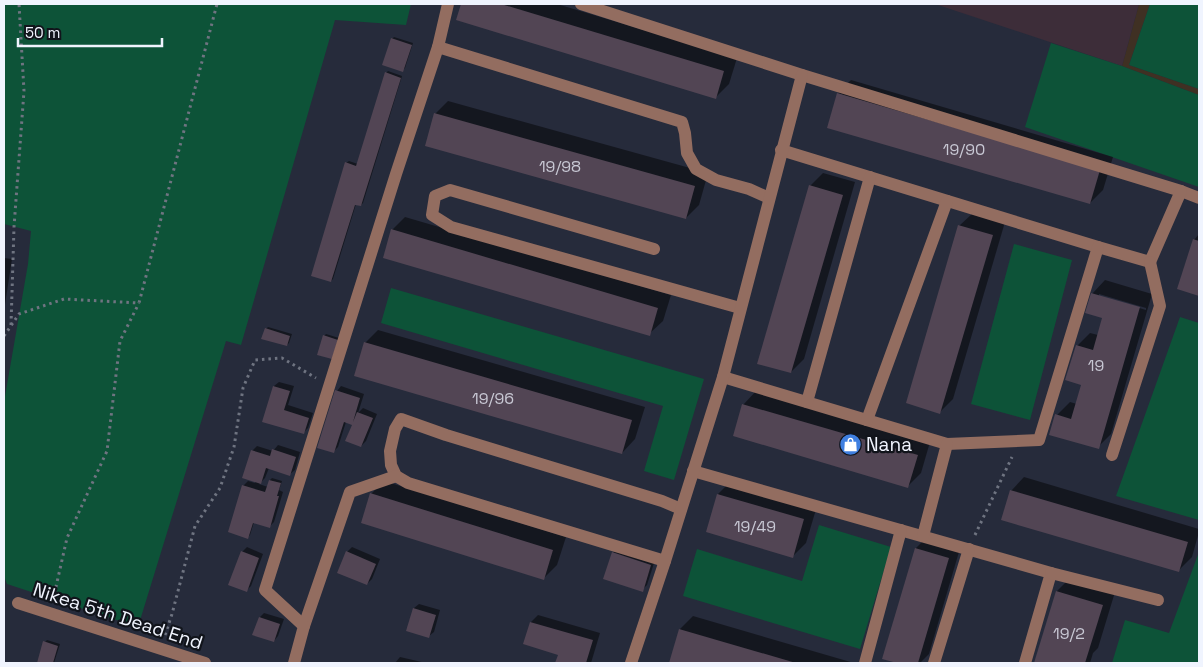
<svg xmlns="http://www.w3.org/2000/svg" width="1203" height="667" viewBox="0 0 1203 667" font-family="'Space Grotesk',sans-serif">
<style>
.commercial{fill:#3f3023}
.industrial{fill:#3d2d39}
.green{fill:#0d5338}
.shadow{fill:#0007;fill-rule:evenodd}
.building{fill:#524554}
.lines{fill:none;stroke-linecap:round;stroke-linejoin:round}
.path{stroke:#6f7481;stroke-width:3;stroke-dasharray:2.5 4;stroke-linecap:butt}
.minor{stroke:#936d60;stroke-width:12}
.labels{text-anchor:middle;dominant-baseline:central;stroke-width:4.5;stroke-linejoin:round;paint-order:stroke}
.number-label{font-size:16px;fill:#c8c8d4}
.poi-label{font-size:19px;fill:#f0f4fe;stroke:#11141b;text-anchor:start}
.street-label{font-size:19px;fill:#f0f4fe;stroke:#11141b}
</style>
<rect width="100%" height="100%" fill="#262b3b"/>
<path class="commercial" d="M1139,4H1150L1129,65L1199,89V95L1122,66Z"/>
<path class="industrial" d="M935,4H1139L1122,66Z"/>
<g class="green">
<path d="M4,4H411L406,25L335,20L241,345L226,341L138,627L7,584L4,576V402L28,264L31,231L4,224Z"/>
<path d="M1150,4H1199V89L1129,65Z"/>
<path d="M1051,43L1122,66L1199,95V187L1025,127Z"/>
<path d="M1014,244L1072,260L1030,420L971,404Z"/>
<path d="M391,288L704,379L674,480L644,471L663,406L381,323Z"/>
<path d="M1180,317L1199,323V520L1116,496Z"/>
<path d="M819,525L891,547L860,649L683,596L697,549L802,581Z"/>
<path d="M1199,552V663H1112L1125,620L1169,633Z"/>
</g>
<g class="shadow">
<path d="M462,4H557L737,58L729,84L716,97L457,19Z"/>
<path d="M394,37L413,43L405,68L403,70L392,39Z"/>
<path d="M388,71L402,76L363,203L361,205L356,204L333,279L331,281L346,163L349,161L358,164L386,73Z"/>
<path d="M851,80L1113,157L1103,190L1090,203L838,93Z"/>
<path d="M448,101L708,173L699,205L686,218L435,114Z"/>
<path d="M823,173L855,182L804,359L791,372L810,186Z"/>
<path d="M973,213L1005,222L953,399L940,412L959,226Z"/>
<path d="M405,217L671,295L663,321L649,334L392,230Z"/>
<path d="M1199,234V294L1179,288L1194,240Z"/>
<path d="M4,258L12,259L4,311Z"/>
<path d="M1105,280L1152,294L1111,434L1098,447L1057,415L1070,402L1077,404L1082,384L1077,346L1090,333L1098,335L1104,317L1092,294ZM1099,294L1146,308V310L1099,296Z"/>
<path d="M268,327L292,334L289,343L287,345L266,329Z"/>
<path d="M378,330L645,407L635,439L622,453L365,343Z"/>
<path d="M326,334L339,338L334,355L324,336Z"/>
<path d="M279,382L294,386L288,405L313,413L308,428L303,433L264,421L274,386Z"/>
<path d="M341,386L364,394L358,413L363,408L377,414L366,441L361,446L353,424L346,422L338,447L333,452L337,391Z"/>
<path d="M756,391L930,442L921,473L908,486L743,405Z"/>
<path d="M278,445L300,452L295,470L290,474L269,468L265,478L259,484L268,487L270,480L272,478L282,481L279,490L283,492L274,522L269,527L254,522L250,535L248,537L243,486L248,481L255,483L256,481L252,451L257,446L273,451Z"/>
<path d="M1024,477L1199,529V532L1192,557L1179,570L1011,491Z"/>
<path d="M384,481L566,537L557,565L544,578L371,494Z"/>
<path d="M731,481L817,506L806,543L793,556L718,494Z"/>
<path d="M929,535L961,545L929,654L920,663H902L884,658L916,548Z"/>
<path d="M247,547L263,554L251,586L247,590L242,552Z"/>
<path d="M352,547L380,559L372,579L367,584L347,552Z"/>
<path d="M618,548L655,560L647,585L642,590L613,553Z"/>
<path d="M1070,578L1115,592L1098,648L1093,653L1090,663H1036L1057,591Z"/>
<path d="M419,604L440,610L434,632L429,636L408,630L414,608Z"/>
<path d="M264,613L284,619L278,636L274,641L260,617Z"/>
<path d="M538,615L600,633L591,663H556L559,654L525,644L531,622Z"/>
<path d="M693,616L854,663H670L680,629Z"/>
<path d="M47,640L60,644L54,663H38L45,642Z"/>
<path d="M400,657L426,663H395Z"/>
</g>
<g class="building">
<path d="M461,4H501L724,71L716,99L456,20Z"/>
<path d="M391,38L412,45L403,72L382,65Z"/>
<path d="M385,72L401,78L361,206L355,205L331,282L311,276L345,162L356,166Z"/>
<path d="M837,93L1100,170L1090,204L827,128Z"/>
<path d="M434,113L695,186L686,219L425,146Z"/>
<path d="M809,185L843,195L791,373L757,364Z"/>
<path d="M958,225L993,235L940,414L906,403Z"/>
<path d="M391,229L658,308L650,336L383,258Z"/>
<path d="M1193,239L1199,241V296L1177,289Z"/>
<path d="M1091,293L1140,307L1099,449L1049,435L1055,414L1071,419L1081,385L1065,380L1076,345L1093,350L1102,318L1085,313Z"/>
<path d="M265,328L290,336L287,346L261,339Z"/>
<path d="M323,335L338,340L332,359L317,355Z"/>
<path d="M364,342L632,420L622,454L354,376Z"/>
<path d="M273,386L290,391L284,410L309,418L304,434L262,422Z"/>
<path d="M335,390L360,398L353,422L357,412L373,418L361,447L345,441L352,425L344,422L334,453L317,448Z"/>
<path d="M742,404L918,455L908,488L733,436Z"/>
<path d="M272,449L296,457L290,476L266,468L261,484L242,478L251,450L270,456Z"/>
<path d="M269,480L281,483L277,496H279L270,528L253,523L248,539L228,532L242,485L265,492Z"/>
<path d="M1010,490L1188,542L1179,572L1001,520Z"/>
<path d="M370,493L553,550L544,580L361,523Z"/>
<path d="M717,494L804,519L793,558L706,532Z"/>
<path d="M915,548L949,558L918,663H897L882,659Z"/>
<path d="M241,551L259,558L247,592L228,585Z"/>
<path d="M346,551L376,564L367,585L337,573Z"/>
<path d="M612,552L651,565L643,592L603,579Z"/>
<path d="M1056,591L1103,605L1085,663H1034Z"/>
<path d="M413,608L436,615L429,638L406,631Z"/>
<path d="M259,617L280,624L274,642L252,635Z"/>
<path d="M530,622L593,640L586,663H555L558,655L523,644Z"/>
<path d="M679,629L796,663H669Z"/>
<path d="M43,641L58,646L53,663H37Z"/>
</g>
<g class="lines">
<g class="path">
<path d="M11,325L14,227L24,91L19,4"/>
<path d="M4,336L19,314L64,299L139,303L217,4"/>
<path d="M975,535L1012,457"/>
<path d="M53,600L67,538L107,451L120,341L139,303"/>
<path d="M165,635L172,614L195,526L220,488L234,447L243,388L255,360L282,358L316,378"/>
</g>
<g class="minor">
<path d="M581,4L802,75L1181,191L1199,198"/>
<path d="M438,47L682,122L685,133L687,153L696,169L716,180L749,189L769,198"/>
<path d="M781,150L1098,247L1150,262L1181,191"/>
<path d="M654,249L450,190L435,196L432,215L451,227L740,308"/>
<path d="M723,377L947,444L1039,440L1098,247"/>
<path d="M807,402L870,177"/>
<path d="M867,420L947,201"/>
<path d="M1112,455L1160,306L1150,262"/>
<path d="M693,471L1051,573L1025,663"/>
<path d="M923,536L947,444"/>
<path d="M665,561L408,483L396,476L391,465L390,451L395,429L401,419L446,435L662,501L681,509"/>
<path d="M1051,573L1158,600"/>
<path d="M18,603L205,663"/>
<path d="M304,626L350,492L396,476"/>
<path d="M294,663L304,626L265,590L396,174L438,47L448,4"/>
<path d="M631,663L665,561L723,377L802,75"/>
<path d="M865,663L901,530"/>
<path d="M934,663L969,549"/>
</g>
</g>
<defs>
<symbol id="shop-disc" viewBox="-11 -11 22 22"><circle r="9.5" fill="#3f7fe0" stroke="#11141b"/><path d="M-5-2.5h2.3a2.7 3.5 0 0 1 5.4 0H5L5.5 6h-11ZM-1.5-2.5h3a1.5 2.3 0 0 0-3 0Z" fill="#fff"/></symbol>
</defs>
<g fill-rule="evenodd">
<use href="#shop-disc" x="838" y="432" width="25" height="25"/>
</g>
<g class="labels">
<g class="number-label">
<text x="964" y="149">19/90</text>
<text x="560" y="166">19/98</text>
<text x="1096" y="365">19</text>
<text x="493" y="398">19/96</text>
<text x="755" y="526">19/49</text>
<text x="1069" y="633">19/2</text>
</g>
<g class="poi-label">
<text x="866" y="444">Nana</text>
</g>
<g class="street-label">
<text transform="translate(118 616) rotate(18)">Nikea 5th Dead End</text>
</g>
</g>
<rect width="1203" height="667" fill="none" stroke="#f0f4fe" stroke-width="10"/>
<path d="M18 38v8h144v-8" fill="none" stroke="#f0f4fe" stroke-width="2.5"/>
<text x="25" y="38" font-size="15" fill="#f0f4fe" stroke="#11141b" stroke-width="4" paint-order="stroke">50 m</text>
</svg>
